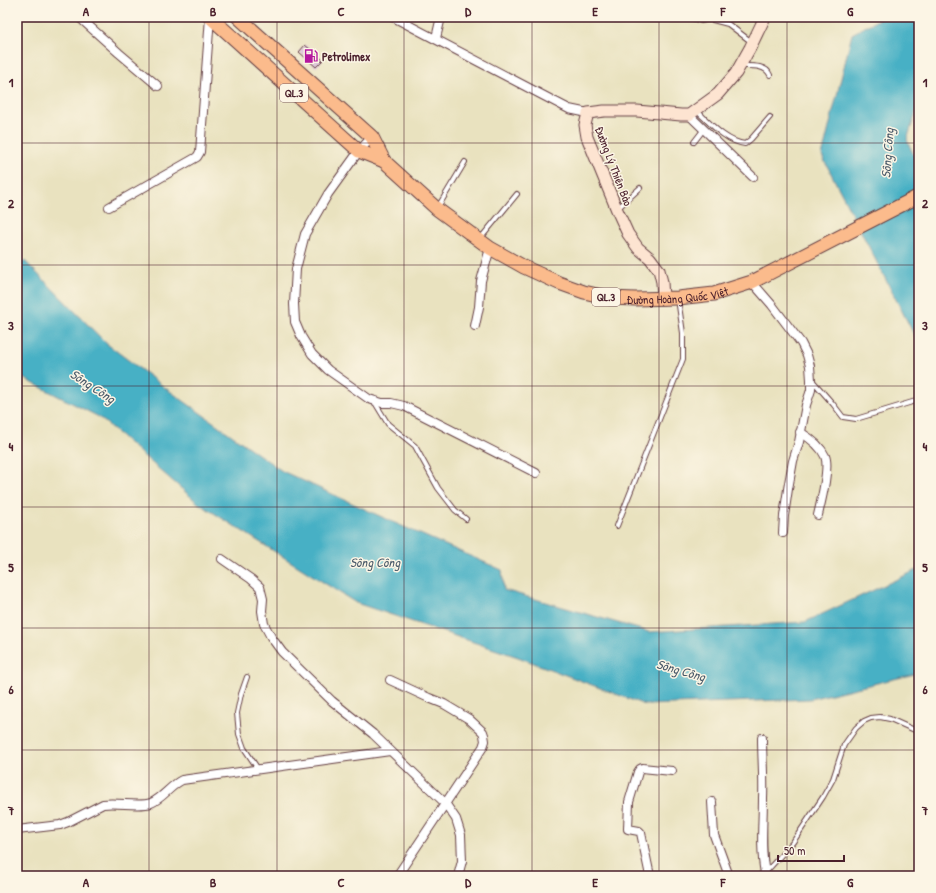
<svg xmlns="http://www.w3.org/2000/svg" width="936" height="893" viewBox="0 0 936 893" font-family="'Patrick Hand',sans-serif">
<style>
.water{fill:#47b0c5;stroke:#486878}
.building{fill:#d0b0d6}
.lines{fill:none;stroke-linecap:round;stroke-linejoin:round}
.service-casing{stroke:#623c41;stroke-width:6}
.minor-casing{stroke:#623c41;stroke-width:10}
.secondary-casing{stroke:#623c41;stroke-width:13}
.trunk-casing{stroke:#623c41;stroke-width:15}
.service{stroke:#fff;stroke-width:4}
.minor{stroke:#fff;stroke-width:8}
.secondary{stroke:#fde4d1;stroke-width:11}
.trunk{stroke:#fbbb8c;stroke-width:13}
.grid{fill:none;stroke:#4a1f2b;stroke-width:1;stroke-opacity:0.55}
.labels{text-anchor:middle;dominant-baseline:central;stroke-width:3;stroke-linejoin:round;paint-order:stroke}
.shield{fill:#fcf5e5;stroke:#7f5f63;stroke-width:1}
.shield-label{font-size:11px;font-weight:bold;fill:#4a1f2b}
.poi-label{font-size:12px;font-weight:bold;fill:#4a1f2b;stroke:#fcf5e5;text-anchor:start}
.street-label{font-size:12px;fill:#4a1f2b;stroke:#fcf5e5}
.water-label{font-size:13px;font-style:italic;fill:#495969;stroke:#fcf5e5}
.neatline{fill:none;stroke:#4a1f2b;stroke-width:1.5}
.grid-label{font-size:13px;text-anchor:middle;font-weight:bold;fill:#4a1f2b}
</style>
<rect width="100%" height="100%" fill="#fcf5e5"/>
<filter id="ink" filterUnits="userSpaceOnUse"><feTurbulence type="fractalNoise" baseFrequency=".025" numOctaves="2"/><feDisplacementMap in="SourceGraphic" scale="8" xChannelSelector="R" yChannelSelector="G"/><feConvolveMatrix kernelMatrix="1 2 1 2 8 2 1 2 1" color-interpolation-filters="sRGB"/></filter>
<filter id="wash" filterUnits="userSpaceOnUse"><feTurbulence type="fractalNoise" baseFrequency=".012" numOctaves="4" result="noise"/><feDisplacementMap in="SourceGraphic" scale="16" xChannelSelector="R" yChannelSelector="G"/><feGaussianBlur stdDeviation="0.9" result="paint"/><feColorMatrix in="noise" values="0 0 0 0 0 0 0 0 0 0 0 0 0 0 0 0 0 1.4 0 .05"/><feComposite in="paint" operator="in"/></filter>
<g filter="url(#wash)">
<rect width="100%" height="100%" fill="#e9e2bf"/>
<g class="water">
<path d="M883,17H919V103L907,140L919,167V344L822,156L852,34Z"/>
<path d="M25,261L107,344L164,387L282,471L395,523L502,570L504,590L649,632L805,622L919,569V673L810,699L645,705L518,657L356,603L198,503L99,417L17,375V262Z"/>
</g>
<g id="blocks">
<path class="building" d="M305,45L323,60L316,67L299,52Z"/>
</g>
</g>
<g filter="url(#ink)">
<use href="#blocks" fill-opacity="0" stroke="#623c41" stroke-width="1"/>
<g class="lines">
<defs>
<g id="service">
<path d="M689,17L701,21L709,19L728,24L753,43"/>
<path d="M742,66C752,66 766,65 770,75"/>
<path d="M697,111C710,123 726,142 745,144L751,139L770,117"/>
<path d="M694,142L704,129"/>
<path d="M438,207L465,162"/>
<path d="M618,208L640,188"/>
<path d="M480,239L517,194"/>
<path d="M812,380L833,404L843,417L856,419L919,400"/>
<path d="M374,401L388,424L415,446L438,488L455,510L466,519"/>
<path d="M617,526L683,359V333L678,299"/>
<path d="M247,677L241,694L237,713L239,734L244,748L258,769"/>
<path d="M765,873L793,842L823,797L833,779L844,745L856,728L864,721L871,718L880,717L890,719L919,732"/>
</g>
<g id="minor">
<path d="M79,17L119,53L158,86"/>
<path d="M393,17L569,109L588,113"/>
<path d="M436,38L441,17"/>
<path d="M689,115L753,177"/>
<path d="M372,137L359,151L328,194L305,234L296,269L294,304L295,322L301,336L312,354L328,370L369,399L382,403H391L404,406L536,473"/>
<path d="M109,207L197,157L200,152L210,17"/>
<path d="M752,282L772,305L801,343L807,355L810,366L811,380V390L806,405L799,442L793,461L788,489L784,516L783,533"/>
<path d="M475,326L479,307L481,281L490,248"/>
<path d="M800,432C810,438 820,445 825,456C830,467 821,502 818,515"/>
<path d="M222,559L251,579L260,587L263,599L262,611L264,624L271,637L282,652L332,701L373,734L445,803L456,819L461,835L462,861L458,876"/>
<path d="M390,680L429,698L444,704L469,719L483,732L484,735L485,741L483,747L397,876"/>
<path d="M712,802L714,835L729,876"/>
<path d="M17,830L60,825L68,822L103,804C117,802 140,807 151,803C163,798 171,785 182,780L390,751"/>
<path d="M650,876L641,833L639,831L628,829L629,802L638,772L640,769L642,768L672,771"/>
<path d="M762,876L765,873C760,848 763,823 763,798C764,778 762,758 762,738"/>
</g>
<path id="secondary" d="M663,299L662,282L659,270L650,258L638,248L628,234L617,210L587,137L585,125L588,113L604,111H637L681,115H689L718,94L736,73L750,48L765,17"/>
<g id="trunk">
<path id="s1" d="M210,17L359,151L384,161L437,209L490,248L524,267L559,283L584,292L610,298L635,299L678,298L714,294L752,282L919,196"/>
<path d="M238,17L372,137L384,161"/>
</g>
</defs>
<use href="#service" class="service-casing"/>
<use href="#minor" class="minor-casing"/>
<use href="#secondary" class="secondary-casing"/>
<use href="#trunk" class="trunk-casing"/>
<use href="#service" class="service"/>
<use href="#minor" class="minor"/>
<use href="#secondary" class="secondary"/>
<use href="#trunk" class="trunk"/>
</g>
</g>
<path class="grid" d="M149,17V876M277,17V876M404,17V876M532,17V876M659,17V876M787,17V876M17,143H919M17,265H919M17,386H919M17,507H919M17,628H919M17,750H919"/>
<defs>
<symbol id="fuel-bare" viewBox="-9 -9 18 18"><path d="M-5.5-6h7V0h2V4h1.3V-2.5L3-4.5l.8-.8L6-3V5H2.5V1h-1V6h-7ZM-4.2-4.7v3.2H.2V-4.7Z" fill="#b5179e" stroke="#fcf5e5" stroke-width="2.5" paint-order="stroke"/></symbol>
</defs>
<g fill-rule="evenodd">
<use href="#fuel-bare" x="301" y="46" width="20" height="20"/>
</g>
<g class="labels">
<g class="shield">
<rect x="280" y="84" width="28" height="18" rx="3"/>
<rect x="592" y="288" width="28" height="18" rx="3"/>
</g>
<g class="shield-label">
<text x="294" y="93">QL.3</text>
<text x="606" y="297">QL.3</text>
</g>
<g class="poi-label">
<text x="322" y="56">Petrolimex</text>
</g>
<g class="street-label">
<text transform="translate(614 166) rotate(69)">Đường Lý Thiên Bảo</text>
<text stroke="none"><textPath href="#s1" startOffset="563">Đường Hoàng Quốc Việt</textPath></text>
</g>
<g class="water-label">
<text transform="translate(887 153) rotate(-86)">Sông Công</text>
<text transform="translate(93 386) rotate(33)">Sông Công</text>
<text x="375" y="562">Sông Công</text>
<text transform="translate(681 670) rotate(16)">Sông Công</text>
</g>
</g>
<rect width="936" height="893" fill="none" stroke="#fcf5e5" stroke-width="44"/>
<path d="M778 855v6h66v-6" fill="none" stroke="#4a1f2b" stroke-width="2"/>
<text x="784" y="855" font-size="12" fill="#4a1f2b" stroke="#fcf5e5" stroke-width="3" paint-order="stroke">50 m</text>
<rect x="22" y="22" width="892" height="849" class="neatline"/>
<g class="grid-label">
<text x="86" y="16">A</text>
<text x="213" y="16">B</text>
<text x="341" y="16">C</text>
<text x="468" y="16">D</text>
<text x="595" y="16">E</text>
<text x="723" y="16">F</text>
<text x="850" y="16">G</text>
<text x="11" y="87">1</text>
<text x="925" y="87">1</text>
<text x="11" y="208">2</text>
<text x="925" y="208">2</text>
<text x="11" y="330">3</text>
<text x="925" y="330">3</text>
<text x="11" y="451">4</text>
<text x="925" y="451">4</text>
<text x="11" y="572">5</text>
<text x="925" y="572">5</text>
<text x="11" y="694">6</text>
<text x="925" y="694">6</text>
<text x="11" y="815">7</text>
<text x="925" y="815">7</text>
<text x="86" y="887">A</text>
<text x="213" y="887">B</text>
<text x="341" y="887">C</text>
<text x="468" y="887">D</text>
<text x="595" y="887">E</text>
<text x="723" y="887">F</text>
<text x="850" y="887">G</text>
</g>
</svg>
